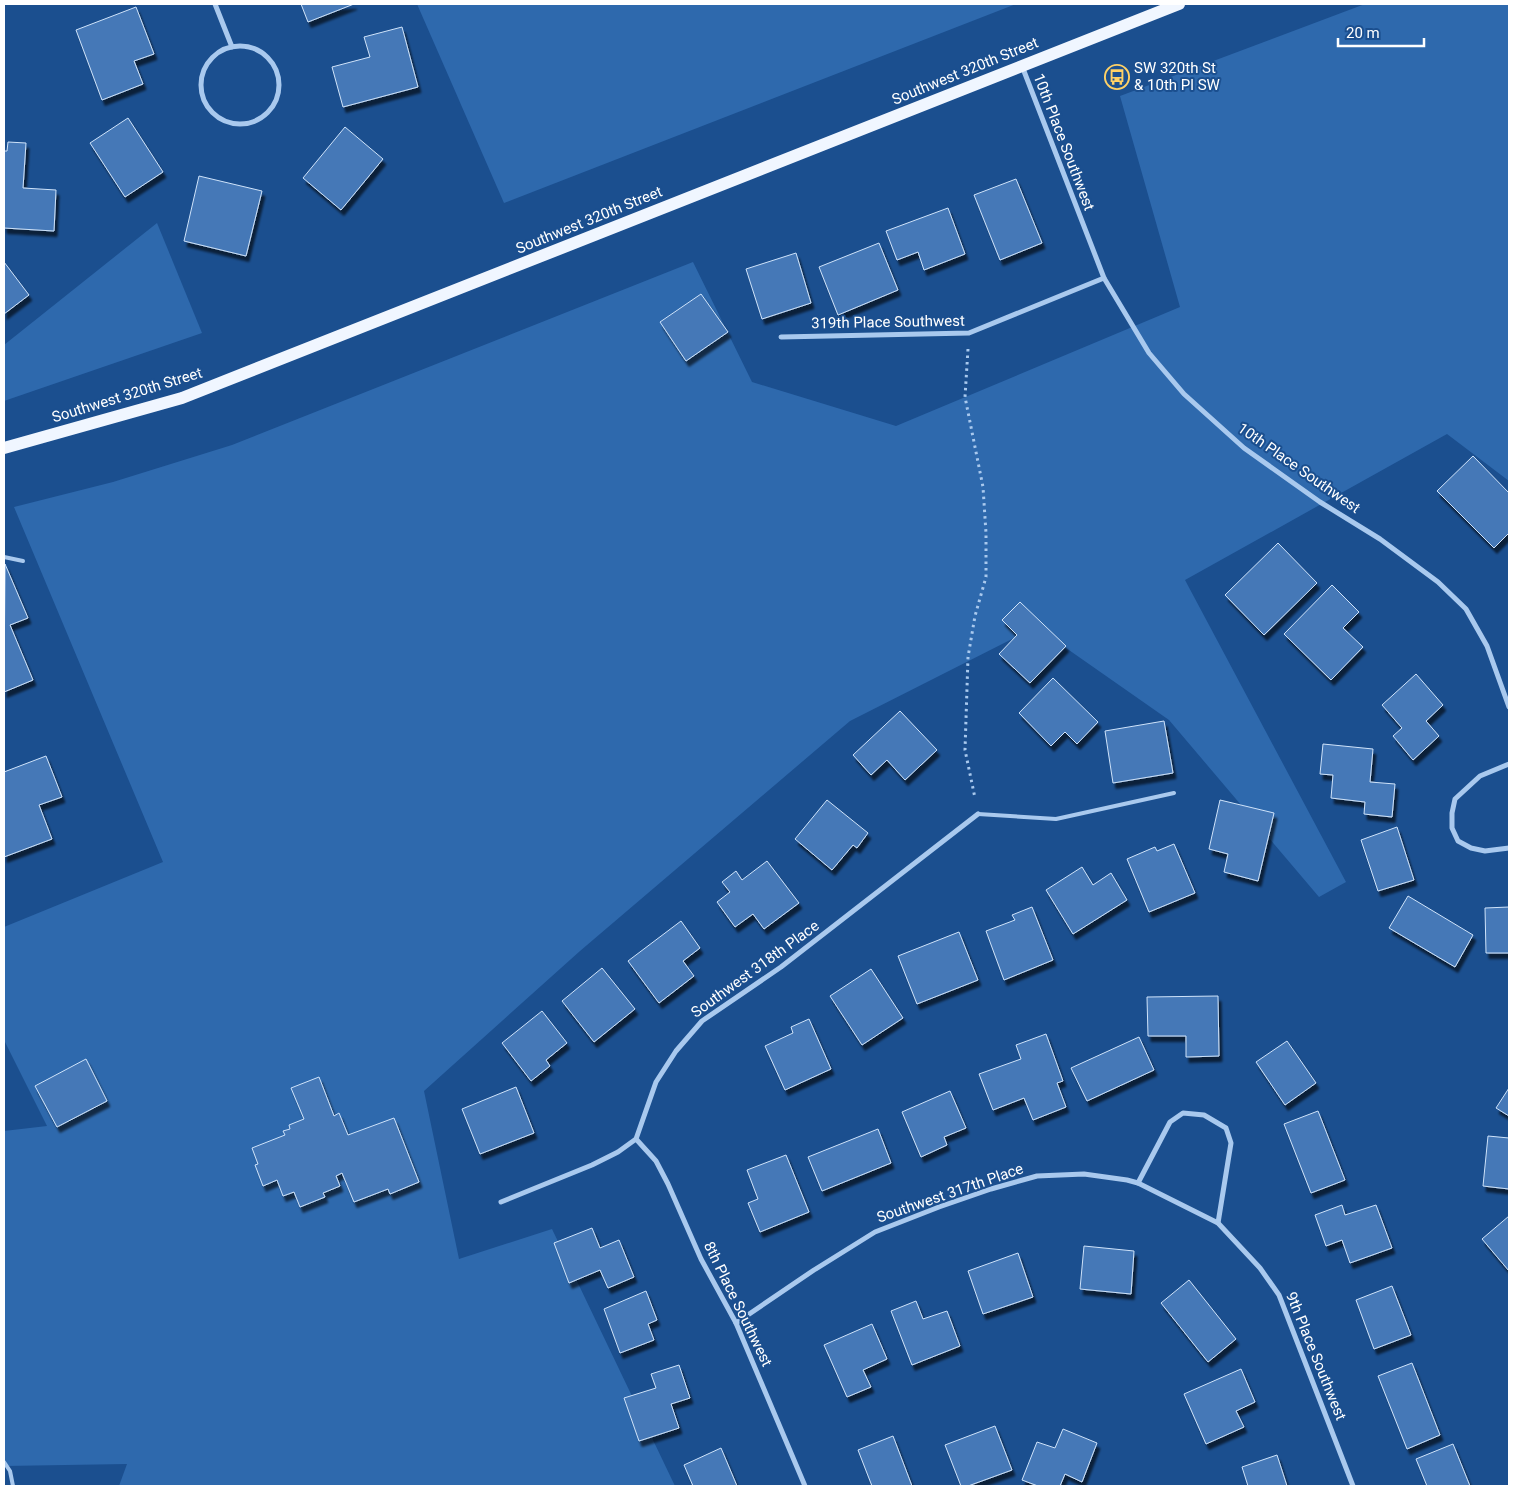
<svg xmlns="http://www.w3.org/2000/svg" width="1513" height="1490" viewBox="0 0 1513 1490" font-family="Roboto,sans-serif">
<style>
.green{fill:#2e69ad}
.building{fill:#4478b7;stroke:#cfe3fa;filter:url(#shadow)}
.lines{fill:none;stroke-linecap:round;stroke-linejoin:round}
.path{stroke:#a9c9ee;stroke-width:3;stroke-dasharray:2.5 4;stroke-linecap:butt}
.service{stroke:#a9c9ee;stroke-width:4}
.minor{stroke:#a9c9ee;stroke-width:5}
.primary{stroke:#f0f6ff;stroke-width:12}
.labels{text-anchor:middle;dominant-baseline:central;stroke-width:4;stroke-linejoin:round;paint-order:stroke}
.poi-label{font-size:15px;fill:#fff;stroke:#1b4f8f;text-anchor:start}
.street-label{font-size:15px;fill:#fff;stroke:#1b4f8f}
</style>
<defs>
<filter id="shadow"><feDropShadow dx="3" dy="5.5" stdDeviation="1" flood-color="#0009"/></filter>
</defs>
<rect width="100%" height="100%" fill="#1b4f8f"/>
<g class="green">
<path d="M417,4H1016L504,203Z"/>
<path d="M1365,4H1509V481L1447,434L1185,580L1346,882L1319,897L1169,720L1036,627L850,721L580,951L424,1091L459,1259L552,1229L675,1486H119L127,1464L4,1466V1131L47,1126L4,1040V927L163,862L14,507L113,482L232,445L693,262L752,382L896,426L1180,307L1120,96Z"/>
<path d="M157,223L202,333L4,401V345Z"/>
</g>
<g class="building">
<path d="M301,4H354L308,22Z"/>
<path d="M136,7L154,54L134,61L143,84L102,100L76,30Z"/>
<path d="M402,27L418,87L343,107L332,67L370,57L364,37Z"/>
<path d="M128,118L163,172L125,197L90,143Z"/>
<path d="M345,127L383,159L341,210L303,178Z"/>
<path d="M8,142L26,143L23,188L56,190L54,231L4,228V151H7Z"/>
<path d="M199,176L262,191L246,256L184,241Z"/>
<path d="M1016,179L1042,243L1000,260L974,195Z"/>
<path d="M948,208L965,254L924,270L918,252L897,260L886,231Z"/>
<path d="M879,243L898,290L838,315L819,267Z"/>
<path d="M796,253L811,303L762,319L746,269Z"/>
<path d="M4,262L29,295L4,314Z"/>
<path d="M701,294L728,332L686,361L660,322Z"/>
<path d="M1473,456L1509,493V533L1494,548L1437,491Z"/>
<path d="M1278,543L1317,583L1264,635L1225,595Z"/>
<path d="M5,564L28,618L10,625L33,680L4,692Z"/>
<path d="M1332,585L1359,612L1343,628L1363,647L1331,680L1284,634Z"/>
<path d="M1020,602L1066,646L1030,683L999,654L1017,635L1002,620Z"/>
<path d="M1416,674L1443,705L1426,721L1439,736L1413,760L1393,736L1402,728L1382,705Z"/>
<path d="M1053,678L1098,722L1077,744L1065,732L1051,746L1019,713Z"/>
<path d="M900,711L937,750L905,780L887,760L871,775L853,755Z"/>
<path d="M1164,721L1173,773L1113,783L1105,731Z"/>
<path d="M1323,744L1373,749L1370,782L1395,784L1392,817L1364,814L1365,802L1331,798L1333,775L1320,774Z"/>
<path d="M46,756L62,797L39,805L52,839L4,857V772Z"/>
<path d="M827,800L868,833L857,848L853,845L832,870L795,839Z"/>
<path d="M1220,800L1274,813L1258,881L1224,872L1228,854L1209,849Z"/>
<path d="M1397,827L1414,880L1378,891L1361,840Z"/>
<path d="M1174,844L1195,893L1149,912L1127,859L1155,847L1157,851Z"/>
<path d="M767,861L799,903L764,929L753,914L735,927L717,902L730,892L722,882L736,871L742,880Z"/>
<path d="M1082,867L1093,885L1111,873L1127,900L1073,934L1046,890Z"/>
<path d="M1408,896L1473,935L1455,967L1389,928Z"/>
<path d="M1032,907L1053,960L1004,980L986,931L1015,920L1012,915Z"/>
<path d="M1509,907V953H1486L1485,908Z"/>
<path d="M681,921L700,948L683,961L694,976L659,1003L628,961Z"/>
<path d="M959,932L978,980L917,1004L898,956Z"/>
<path d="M602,968L635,1009L594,1042L562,1001Z"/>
<path d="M871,969L903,1018L862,1045L830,996Z"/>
<path d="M1218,996L1219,1056L1186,1057V1036H1148L1147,997Z"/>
<path d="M542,1011L567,1043L546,1060L550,1066L531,1081L502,1043Z"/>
<path d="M809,1019L831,1069L785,1090L765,1046L793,1033L791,1027Z"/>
<path d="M1046,1034L1063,1081L1057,1083L1066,1107L1033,1120L1024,1098L993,1110L979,1074L1021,1059L1016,1045Z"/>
<path d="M1139,1037L1154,1070L1087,1101L1071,1068Z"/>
<path d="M1287,1041L1316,1083L1285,1105L1256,1062Z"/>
<path d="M86,1059L107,1101L57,1127L35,1086Z"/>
<path d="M319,1077L334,1116L339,1113L348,1135L394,1118L419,1182L390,1194L388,1189L354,1202L342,1173L336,1176L340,1186L323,1193L325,1197L300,1207L294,1192L283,1196L277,1180L263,1186L255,1165L258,1164L252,1148L285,1135L283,1131L290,1129L289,1125L304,1119L291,1088Z"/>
<path d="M516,1087L534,1133L480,1154L462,1109Z"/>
<path d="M1509,1088V1116L1496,1108Z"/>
<path d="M950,1091L966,1128L944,1137L947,1145L921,1157L902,1112Z"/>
<path d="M1318,1111L1345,1180L1311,1193L1284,1124Z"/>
<path d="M878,1129L891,1163L822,1191L808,1157Z"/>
<path d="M1488,1136L1509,1138V1189L1483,1186Z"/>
<path d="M786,1155L809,1212L760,1232L748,1203L758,1199L747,1170Z"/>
<path d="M1342,1205L1345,1215L1376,1205L1392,1248L1350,1263L1342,1240L1326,1246L1315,1215Z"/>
<path d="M1509,1216V1271L1482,1239Z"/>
<path d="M592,1228L600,1248L619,1240L634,1277L608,1288L600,1270L569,1283L554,1243Z"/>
<path d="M1084,1246L1134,1251L1131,1294L1080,1289Z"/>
<path d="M1018,1253L1033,1297L983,1314L968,1271Z"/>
<path d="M1189,1280L1236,1339L1208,1362L1161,1303Z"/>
<path d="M1392,1286L1411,1335L1374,1349L1356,1300Z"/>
<path d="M646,1291L657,1320L648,1324L654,1340L620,1353L604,1309Z"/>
<path d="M916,1301L923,1319L947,1311L960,1346L912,1365L891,1311Z"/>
<path d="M872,1324L887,1359L863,1370L871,1387L847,1397L824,1345Z"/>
<path d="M1412,1363L1440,1435L1407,1449L1378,1376Z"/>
<path d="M679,1365L690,1398L671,1404L679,1428L639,1441L624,1398L656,1388L651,1374Z"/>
<path d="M1241,1369L1255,1402L1236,1411L1244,1427L1206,1444L1184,1394Z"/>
<path d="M995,1426L1012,1470L968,1486H961L945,1445Z"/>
<path d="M1063,1429L1097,1443L1082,1482L1065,1474L1060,1486H1038L1022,1480L1037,1442L1055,1448Z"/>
<path d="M893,1436L912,1486H872L858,1450Z"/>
<path d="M1453,1444L1470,1486H1427L1416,1459Z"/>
<path d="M721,1448L737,1486H693L684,1465Z"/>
<path d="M1277,1455L1287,1486H1248L1242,1467Z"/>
</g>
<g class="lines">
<path class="path" d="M968,349L965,397L983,487L986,533V577L975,616L968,657L965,750L975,798"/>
<g class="service">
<path d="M4,557L23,561"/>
<path d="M978,814L1056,819L1174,793"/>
<path d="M4,1462L10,1471L13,1486"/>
</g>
<g class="minor">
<path d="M215,4L232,47"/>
<circle cx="240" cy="85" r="39"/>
<path d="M1022,66L1104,278L1149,353L1184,394L1244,448L1320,502L1380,539L1438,582L1466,609L1487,646L1509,707"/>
<path d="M781,337L969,333L1104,278"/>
<path d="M1509,764L1480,776L1455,799L1452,813V828L1458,841L1471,848L1485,851L1509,848"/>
<path d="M636,1139L656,1161L668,1184L701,1259L736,1323L805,1486"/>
<path d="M1138,1183L1170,1122L1183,1113L1204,1115L1226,1128L1231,1143L1218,1223"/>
<path d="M501,1202L592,1165L618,1152L636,1139L656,1082L676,1051L702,1021L781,967L978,814"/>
<path d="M736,1323L814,1270L875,1232L939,1207L991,1189L1037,1176L1084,1174L1127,1180L1138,1183L1218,1223L1260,1268L1279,1295L1353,1486"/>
</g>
<path class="primary" d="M4,448L182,398L1179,4"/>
</g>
<defs>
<symbol id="bus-ring" viewBox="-11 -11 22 22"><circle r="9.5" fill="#1b4f8f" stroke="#ffd166" stroke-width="1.5"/><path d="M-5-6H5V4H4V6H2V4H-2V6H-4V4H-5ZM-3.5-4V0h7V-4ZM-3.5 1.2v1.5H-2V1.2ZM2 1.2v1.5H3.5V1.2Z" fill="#ffd166"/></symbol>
</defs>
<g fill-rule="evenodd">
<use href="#bus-ring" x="1103" y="63" width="28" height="28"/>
</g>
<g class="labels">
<g class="poi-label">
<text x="1134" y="68">SW 320th St<tspan x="1134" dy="17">&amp; 10th Pl SW</tspan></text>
</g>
<g class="street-label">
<text transform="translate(965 71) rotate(-22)">Southwest 320th Street</text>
<text transform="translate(1064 142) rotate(69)">10th Place Southwest</text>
<text transform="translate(589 220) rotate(-22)">Southwest 320th Street</text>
<text transform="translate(888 322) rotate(-1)">319th Place Southwest</text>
<text transform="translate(127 395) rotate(-17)">Southwest 320th Street</text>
<text transform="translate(1299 468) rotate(35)">10th Place Southwest</text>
<text transform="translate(755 969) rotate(-36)">Southwest 318th Place</text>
<text transform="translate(950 1193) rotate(-19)">Southwest 317th Place</text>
<text transform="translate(738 1304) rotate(64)">8th Place Southwest</text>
<text transform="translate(1316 1356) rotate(68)">9th Place Southwest</text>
</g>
</g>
<rect width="1513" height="1490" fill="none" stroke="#ffffff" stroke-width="10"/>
<path d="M1338 38v8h86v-8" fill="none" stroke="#ffffff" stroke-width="2.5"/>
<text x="1346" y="38" font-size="15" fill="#ffffff" stroke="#1b4f8f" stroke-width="4" paint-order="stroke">20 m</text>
</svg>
